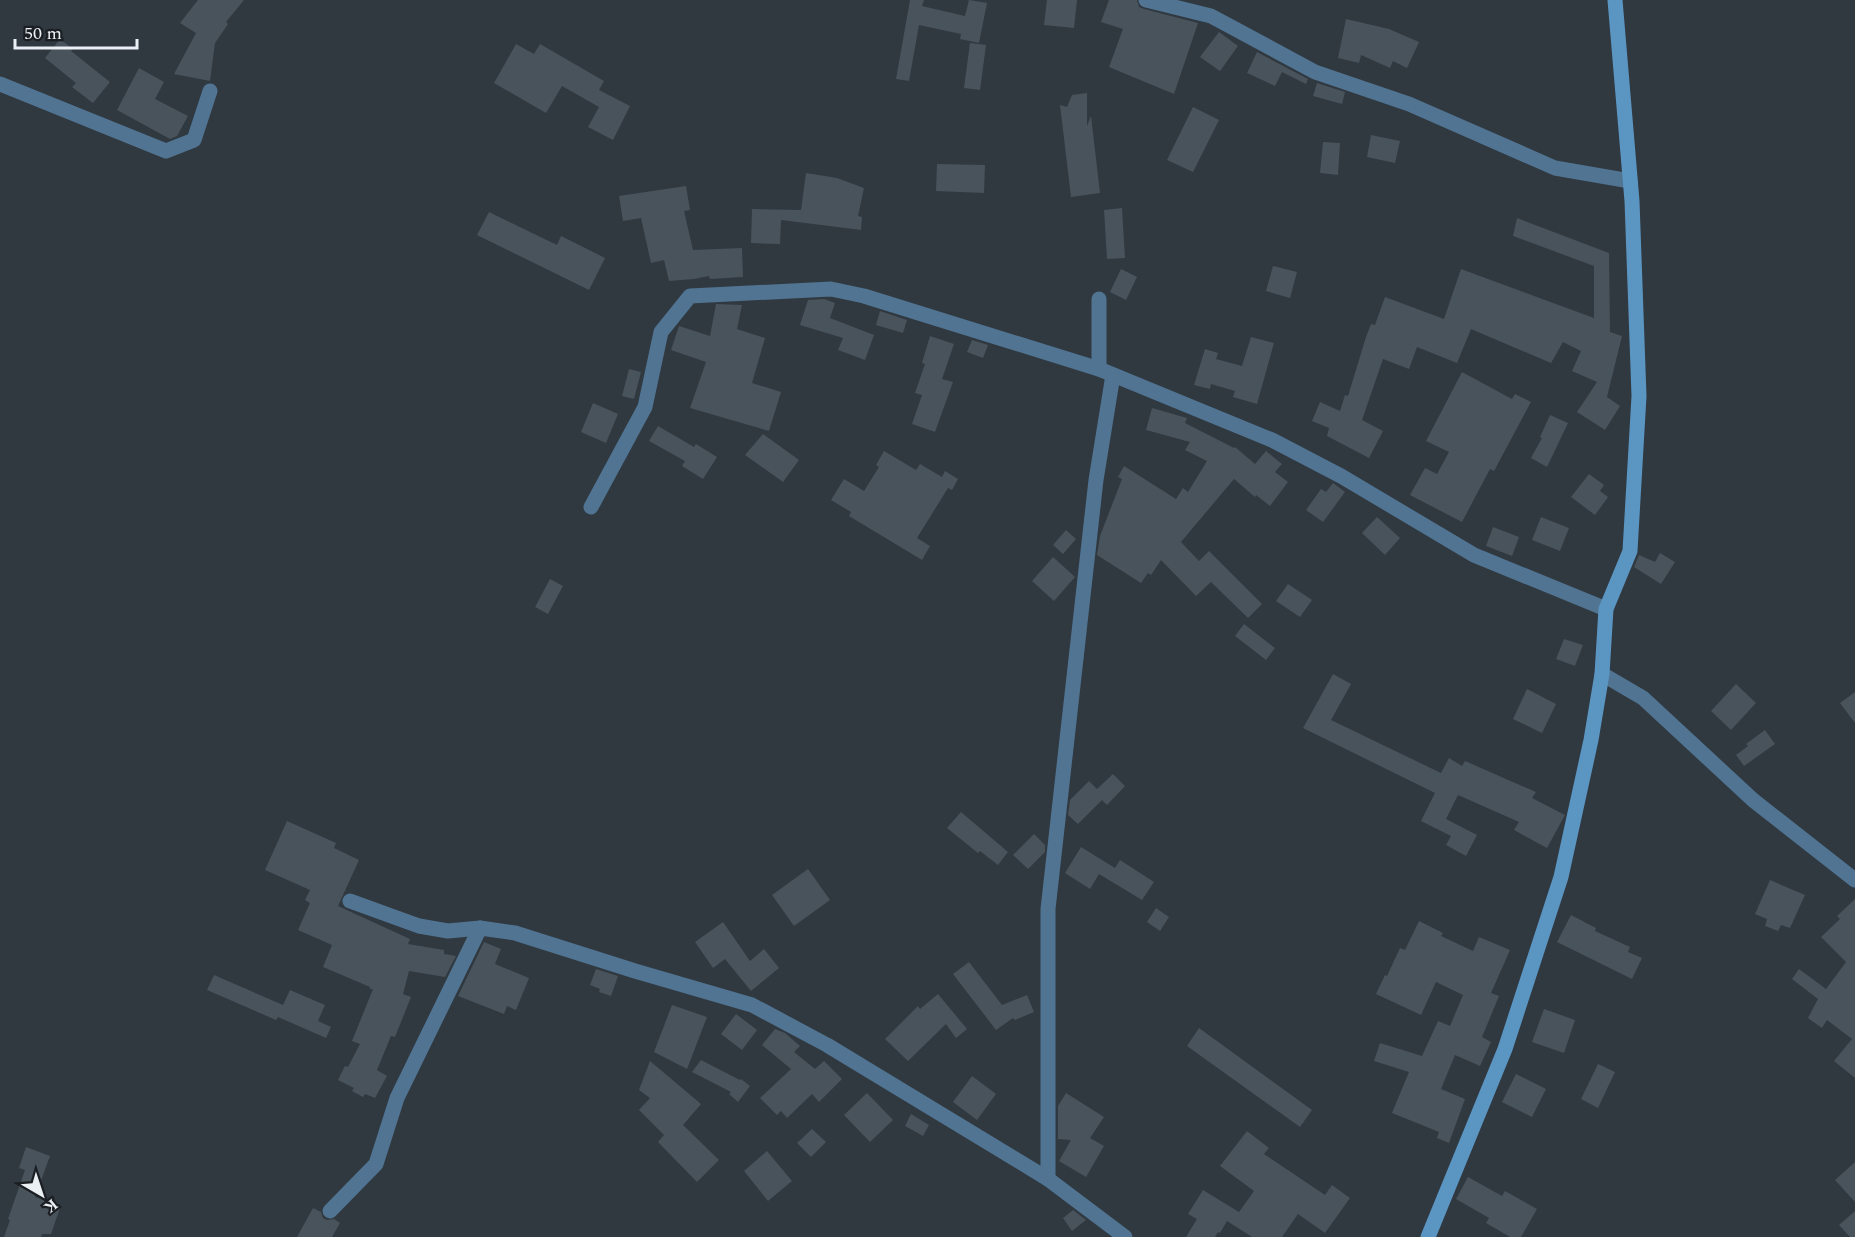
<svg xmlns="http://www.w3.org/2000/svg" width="1855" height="1237" viewBox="0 0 1855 1237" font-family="Spectral,serif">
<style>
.building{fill:#49535b}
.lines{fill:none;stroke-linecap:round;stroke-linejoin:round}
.street{stroke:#507491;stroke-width:15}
.secondary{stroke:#5b95c2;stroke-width:15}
</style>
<rect width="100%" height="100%" fill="#303840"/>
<g class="building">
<path d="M198,0H244L226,22L228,24L215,43L210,81L174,74L196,33L180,23Z"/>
<path d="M910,0H924L922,6L965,16L969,0L987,3L979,43L960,39L961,34L919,25L909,81L896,79Z"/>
<path d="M1047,0H1077L1074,28L1044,25Z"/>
<path d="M1109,0H1137L1139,7L1144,9L1198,23L1174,94L1109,67L1123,29L1101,22Z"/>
<path d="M1346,19L1389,29L1419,42L1407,68L1393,61L1390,68L1361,55L1359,63L1338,58Z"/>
<path d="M1219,32L1238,46L1220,71L1200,57Z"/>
<path d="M60,39L73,49L71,51L110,82L93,103L72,87L76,83L45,58Z"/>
<path d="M970,43L986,45L980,90L964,88Z"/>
<path d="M516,44L534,54L540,44L604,81L599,90L630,106L613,140L588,127L599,107L562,86L546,113L494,83Z"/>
<path d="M1257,52L1308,79L1306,84L1282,72L1275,86L1247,73Z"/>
<path d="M139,68L164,82L155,99L188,116L177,136L170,139L117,110Z"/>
<path d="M1317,83L1345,92L1342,104L1313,96Z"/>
<path d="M1087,93V126L1091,116L1100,193L1071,197L1060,105L1067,107L1072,95Z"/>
<path d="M1193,107L1219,120L1193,172L1167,160Z"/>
<path d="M1371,135L1400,141L1395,163L1367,157Z"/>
<path d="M1323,142L1340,143L1338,175L1320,173Z"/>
<path d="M937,164L985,165L984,193L936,191Z"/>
<path d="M806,173L837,178L864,188L858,216L862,217L861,230L781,220L780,244L751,243L752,209L801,210Z"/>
<path d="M686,186L690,210L684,211L693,250L742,248L743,277L710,279L709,276L694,279L669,281L664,260L651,263L641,218L623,221L619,196Z"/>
<path d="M1122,208L1125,258L1107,259L1104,210Z"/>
<path d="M489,212L557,245L561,236L605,258L589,290L477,235Z"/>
<path d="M1517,218L1609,253L1610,332L1622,336L1607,397L1620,406L1605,430L1577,412L1597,382L1572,371L1581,351L1563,342L1551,363L1471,329L1457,363L1417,347L1409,369L1383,359L1362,420L1383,431L1369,458L1327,436L1329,428L1312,421L1320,402L1340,411L1345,395L1348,396L1366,337L1371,324L1375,325L1385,297L1444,319L1461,269L1594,318V266L1513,236Z"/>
<path d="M1273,266L1297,272L1290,298L1266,291Z"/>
<path d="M1121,269L1137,277L1126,300L1110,292Z"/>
<path d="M824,299L835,303L830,318L874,335L865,360L838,350L843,338L800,325L808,300Z"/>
<path d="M716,304L742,305L737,329L765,338L752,383L781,392L769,431L690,408L706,362L671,350L679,326L710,336Z"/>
<path d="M880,311L907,320L903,333L876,325Z"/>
<path d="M930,336L954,344L942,379L953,382L935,432L912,424L922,395L915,393L925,364L922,363Z"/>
<path d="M1251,337L1274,343L1257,404L1233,397L1235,391L1211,384L1210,389L1194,385L1205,349L1218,353L1216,359L1242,366Z"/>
<path d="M972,340L988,345L983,358L967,352Z"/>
<path d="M629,369L641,372L634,399L622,396Z"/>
<path d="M1462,372L1512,399L1515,394L1531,402L1494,471L1490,469L1462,522L1410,495L1425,468L1437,474L1449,452L1426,441Z"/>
<path d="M593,403L618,414L606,443L581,432Z"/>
<path d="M1152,408L1187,418L1185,423L1234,448L1235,447L1255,464L1266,451L1282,464L1275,472L1288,482L1270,506L1256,495L1255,497L1234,479L1181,542L1199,561L1209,551L1262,604L1248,618L1211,582L1196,596L1161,560L1151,575L1148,573L1141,583L1097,555L1100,536L1122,479L1118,477L1124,466L1176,499L1183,488L1188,492L1207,461L1185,450L1190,442L1146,430Z"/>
<path d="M1550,415L1568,423L1547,467L1531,458L1542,438L1540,437Z"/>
<path d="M658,426L694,447L696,444L717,457L703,479L682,466L685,461L649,441Z"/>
<path d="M763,434L799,460L783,482L745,455Z"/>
<path d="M884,451L916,470L920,464L942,477L945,471L958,479L952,490L948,488L917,538L930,546L922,560L849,516L851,512L831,500L844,479L864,491L879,467L876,465Z"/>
<path d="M1589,474L1604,485L1600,491L1608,497L1595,515L1571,497Z"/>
<path d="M1333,483L1345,492L1323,522L1306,510L1321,489L1326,492Z"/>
<path d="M1377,517L1400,538L1385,555L1362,533Z"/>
<path d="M1541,517L1569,528L1560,551L1532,540Z"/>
<path d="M1493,527L1519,537L1512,556L1486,546Z"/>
<path d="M1066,530L1076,539L1063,554L1053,545Z"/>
<path d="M1660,553L1675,562L1661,584L1634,567L1639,555L1655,562Z"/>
<path d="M1053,557L1075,577L1054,601L1032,581Z"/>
<path d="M550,579L563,586L548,614L535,607Z"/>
<path d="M1288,584L1312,600L1300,617L1276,601Z"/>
<path d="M1244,624L1275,648L1266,660L1235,636Z"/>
<path d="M1564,639L1583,645L1575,666L1556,659Z"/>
<path d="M1333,674L1351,684L1331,720L1441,773L1449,758L1462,766L1465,761L1536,792L1532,798L1565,815L1547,848L1514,830L1519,822L1458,795L1446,819L1477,835L1466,856L1446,845L1451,836L1421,821L1435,793L1303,728Z"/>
<path d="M1736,684L1756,703L1731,730L1711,711Z"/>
<path d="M1527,689L1556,704L1542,733L1513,719Z"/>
<path d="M1855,692V723L1840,703Z"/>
<path d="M1765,730L1775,744L1744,766L1736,755L1748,746L1746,744Z"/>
<path d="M1113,774L1125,786L1107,805L1102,800L1078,824L1068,815L1070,800L1089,781L1097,789Z"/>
<path d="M961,812L1008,852L998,865L980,851L978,853L947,828Z"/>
<path d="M287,821L336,843L334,848L359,860L338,906L410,939L408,944L444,950V954L456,956L445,977L409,971L403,994L411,997L395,1037L391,1036L377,1070L387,1076L375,1098L365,1094L363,1097L352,1091L354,1088L338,1080L345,1066L348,1067L360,1044L352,1041L373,989H370V987L323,967L332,945L298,930L310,903L305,900L310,890L265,870Z"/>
<path d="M1034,834L1045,845V852L1028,869L1013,855Z"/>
<path d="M1081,847L1115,868L1120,860L1154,882L1142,900L1099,874L1090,889L1065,873Z"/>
<path d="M808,869L830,900L794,926L772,895Z"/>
<path d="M1770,880L1805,895L1790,928L1781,925L1778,931L1765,926L1767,919L1755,914Z"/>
<path d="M1855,899V1078L1834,1061L1852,1039L1827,1020L1822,1028L1808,1018L1818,999L1792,979L1799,969L1826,989L1846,962L1821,937L1840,919L1837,916Z"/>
<path d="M1156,908L1169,917L1160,931L1147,922Z"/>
<path d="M1571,915L1596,928L1595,931L1630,947L1628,952L1642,958L1632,979L1557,942Z"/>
<path d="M1419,921L1443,933L1441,936L1473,951L1479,937L1510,950L1491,993L1499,996L1482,1037L1491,1042L1480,1066L1455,1055L1441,1089L1465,1099L1449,1143L1437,1138L1439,1132L1392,1113L1409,1072L1374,1061L1380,1043L1422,1056L1438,1021L1450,1026L1463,995L1436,982L1421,1015L1376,994L1385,975L1387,976L1400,948L1405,950Z"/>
<path d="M723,922L750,961L764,949L779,968L751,991L725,959L713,968L695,942Z"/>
<path d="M484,942L501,949L495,964L529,978L516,1010L507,1006L504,1014L458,996Z"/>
<path d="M969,962L1002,1005L1027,995L1034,1012L1015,1020L1013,1018L996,1030L953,974Z"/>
<path d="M596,969L618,976L611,996L599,992L600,989L590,985Z"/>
<path d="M214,975L283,1005L290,990L325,1005L318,1021L331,1027L326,1038L278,1017L276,1020L207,990Z"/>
<path d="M938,994L967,1029L956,1038L946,1024L908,1061L885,1039L918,1006L920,1009Z"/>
<path d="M672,1005L707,1017L687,1069L654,1052Z"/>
<path d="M1544,1009L1575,1020L1564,1053L1532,1042Z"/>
<path d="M736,1014L757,1030L742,1050L721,1034Z"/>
<path d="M1199,1028L1312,1110L1300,1127L1187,1046Z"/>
<path d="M775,1029L785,1033L800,1046L794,1052L815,1069L824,1061L842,1079L819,1102L812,1094L787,1118L781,1111L777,1115L760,1098L791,1069L762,1045Z"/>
<path d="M701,1060L740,1080L741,1079L750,1086L738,1102L729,1094L731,1092L692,1072Z"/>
<path d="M650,1061L701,1104L683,1125L719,1160L697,1182L658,1142L664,1135L639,1110L650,1098L639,1090Z"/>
<path d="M1598,1064L1615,1072L1598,1108L1581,1099Z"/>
<path d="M1516,1074L1546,1089L1532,1117L1502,1102Z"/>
<path d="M972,1076L996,1094L977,1120L953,1102Z"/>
<path d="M867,1093L893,1120L870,1142L844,1115Z"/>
<path d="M1066,1093L1104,1117L1090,1138L1104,1146L1086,1177L1059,1161L1071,1140L1058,1139V1106Z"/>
<path d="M911,1114L929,1125L923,1136L905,1126Z"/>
<path d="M812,1129L826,1142L811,1157L797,1143Z"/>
<path d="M1247,1131L1269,1148L1264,1154L1325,1195L1332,1185L1350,1198L1325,1233L1298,1214L1282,1237H1252L1227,1221L1220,1233L1218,1232L1215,1237H1186L1197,1219L1188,1214L1203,1190L1239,1212L1254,1191L1220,1166Z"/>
<path d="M26,1147L50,1156L35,1197L61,1205L51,1234H42L41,1237H4L10,1220L8,1219L25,1170L19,1168Z"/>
<path d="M767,1151L792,1181L768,1201L744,1171Z"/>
<path d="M1855,1162V1202L1835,1180Z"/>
<path d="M1468,1177L1502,1196L1505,1191L1537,1209L1521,1237H1510L1486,1223L1489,1218L1456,1199Z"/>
<path d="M313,1208L321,1212L323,1218L327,1220L334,1219L340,1223L332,1237H297Z"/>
<path d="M1073,1210L1086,1220L1072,1231L1063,1218Z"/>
<path d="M1855,1211V1237H1850L1839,1225Z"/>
</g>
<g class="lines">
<g class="street">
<path d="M1146,0L1211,16L1315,72L1409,104L1555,168L1630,181"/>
<path d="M0,84L166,151L194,140L210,91"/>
<path d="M1099,369V299"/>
<path d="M591,507L645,407L661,332L690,296L831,289L864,296L1099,369L1272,440L1341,476L1474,555L1606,609"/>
<path d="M1602,674L1643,698L1753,800L1855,880"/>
<path d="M350,901L419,926L448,931L480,928L515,933L635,971L752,1005L827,1045L1048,1179L1125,1237"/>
<path d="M1048,1179V909L1096,480L1113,375"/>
<path d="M330,1211L376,1164L397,1098L480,928"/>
</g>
<path class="secondary" d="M1428,1237L1505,1049L1561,877L1591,740L1602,674L1606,609L1630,551L1639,396L1632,201L1615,0"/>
</g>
<g transform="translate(42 1195) rotate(141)" stroke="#1b1f23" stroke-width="4.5" paint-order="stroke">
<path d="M0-4.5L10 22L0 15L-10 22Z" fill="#ebf0f5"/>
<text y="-9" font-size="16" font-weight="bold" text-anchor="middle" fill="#ebf0f5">K</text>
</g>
<path d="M15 39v9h122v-9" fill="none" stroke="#ebf0f5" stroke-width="3"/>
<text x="24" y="39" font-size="18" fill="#ebf0f5" stroke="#1b1f23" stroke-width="4.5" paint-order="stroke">50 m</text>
</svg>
